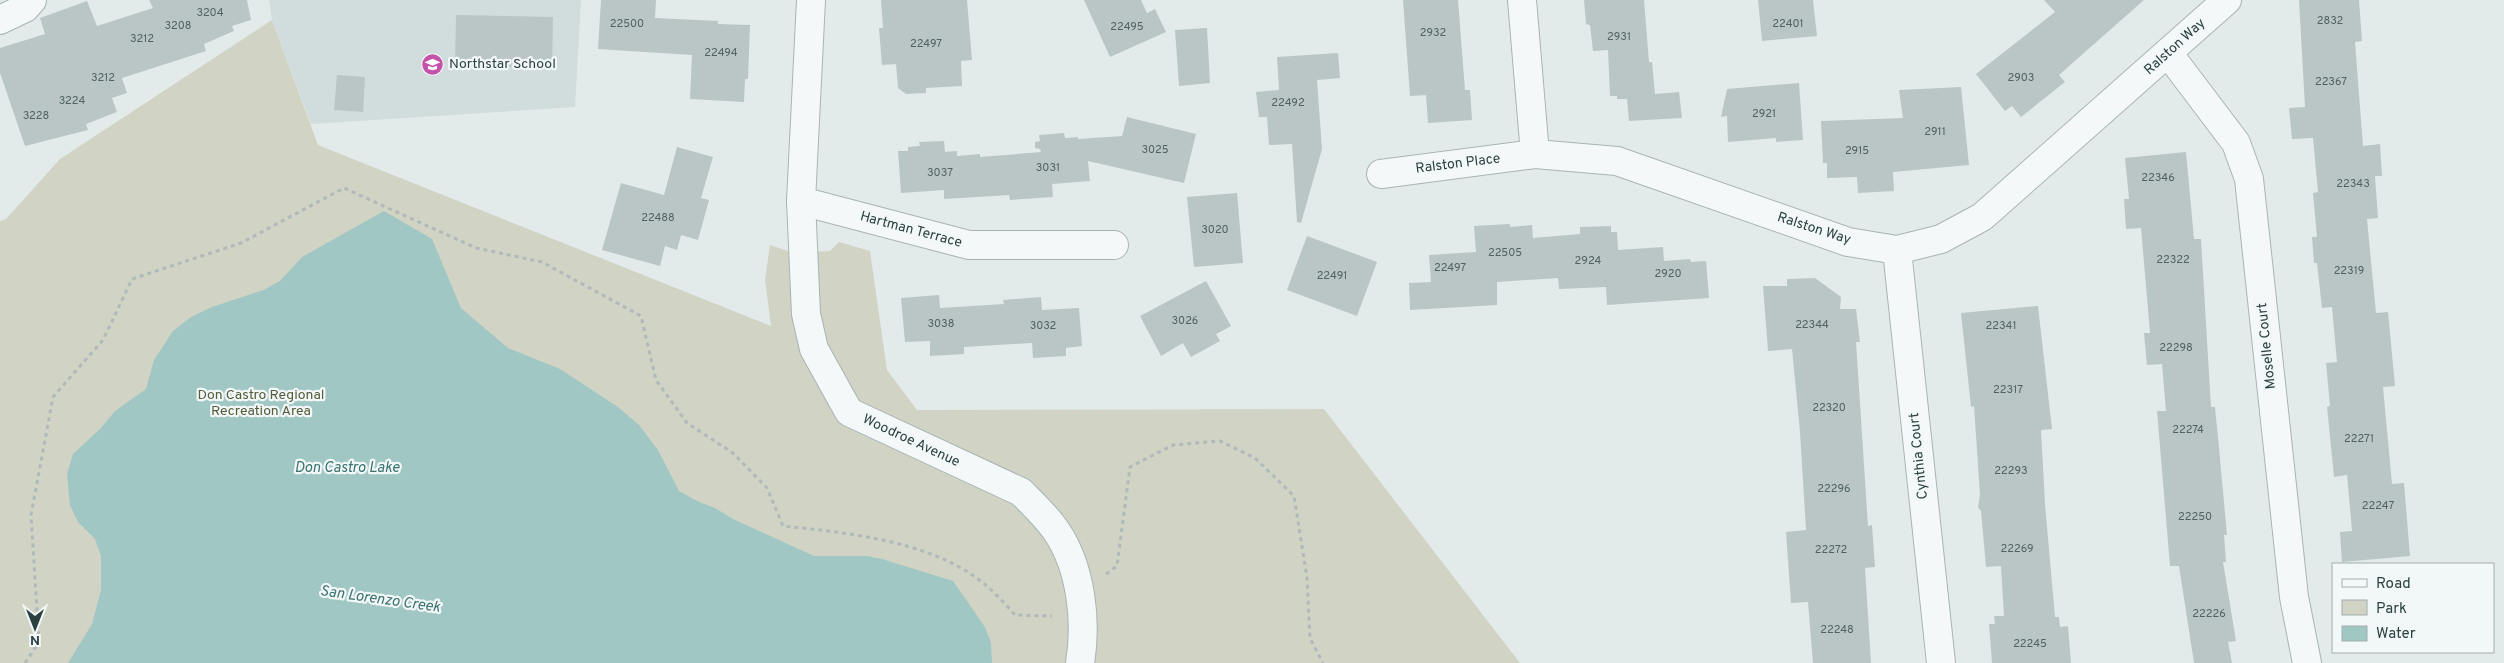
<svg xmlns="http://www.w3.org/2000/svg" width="2504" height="663" viewBox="0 0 2504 663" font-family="Overpass,sans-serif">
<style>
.built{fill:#d1dcdc}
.green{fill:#d1d3c4}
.water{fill:#a0c7c3}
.building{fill:#bac6c6}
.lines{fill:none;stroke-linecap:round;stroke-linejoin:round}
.street-casing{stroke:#a8b4b4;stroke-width:30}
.path{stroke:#b1b9ba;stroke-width:3;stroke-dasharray:4 4;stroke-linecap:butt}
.street{stroke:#f5f8f8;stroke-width:28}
.labels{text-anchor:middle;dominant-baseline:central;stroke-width:4.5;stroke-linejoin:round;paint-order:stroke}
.number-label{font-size:11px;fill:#506262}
.street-label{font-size:14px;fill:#2c4041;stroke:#f2f7f7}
.poi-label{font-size:14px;fill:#2c4041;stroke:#f2f7f7;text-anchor:start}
.park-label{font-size:14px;fill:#555c3a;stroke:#f2f7f7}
.water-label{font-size:15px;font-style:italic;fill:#39726f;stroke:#f2f7f7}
</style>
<rect width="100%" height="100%" fill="#e3eaea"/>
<path class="built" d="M269,0H581L575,107L311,124L272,20Z"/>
<path class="green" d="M272,20L318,145L771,326L765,280L770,245L794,253L830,251L839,242L870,251L887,370L917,410L1324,409L1520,663H0V221L6,219L60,159Z"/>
<path class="water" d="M384,211L432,239L461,308L508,348L560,369L618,407L639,425L658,450L679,491L699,502L715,508L733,519L814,556H866L882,559L953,581L985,627L991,643L992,663H68L92,624L101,590V556L95,539L78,522L70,505L67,474L73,454L101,428L115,411L146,389L154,360L173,331L191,317L212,307L264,290L280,281L302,257Z"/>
<g class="building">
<path d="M149,0H247L251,20L232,26L234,31L204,44L206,51L122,78L127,93L112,98L117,112L86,124L88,130L25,146L0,73V48L45,34L40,18L87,1L97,26L153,8Z"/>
<path d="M601,0H656L655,18L718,21V24L750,25L748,79H745L744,102L690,99L692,55L598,49Z"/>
<path d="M881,0H967L972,60L961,61L962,86L926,88V93L906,94L898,88L896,64L882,65L879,28H883Z"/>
<path d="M1084,0H1141L1147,13L1155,9L1166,32L1110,57Z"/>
<path d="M1403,0H1458L1465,90H1470L1472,120L1428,123L1426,95L1410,96Z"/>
<path d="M1584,0H1644L1649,62H1652L1655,94L1679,92L1682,118L1629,121L1627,99H1617V96H1610L1608,50L1593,51L1590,25L1586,24Z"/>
<path d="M1758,0H1813L1817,36L1762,41Z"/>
<path d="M2044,0H2144L2059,75L2065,82L2021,117L2012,106L2005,111L1976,74L2055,12Z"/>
<path d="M2299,0H2359L2362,41L2355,42L2363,146L2380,144L2382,176H2375L2378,218L2367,219L2376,313L2388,312L2395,386L2383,387L2392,484L2404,483L2410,556L2342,562L2340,532L2352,531L2347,475L2334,477L2327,407L2330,406L2326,363L2337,362L2332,307L2322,308L2317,263H2314L2312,237H2317L2313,193L2318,192L2313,138L2292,139L2289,108L2305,107Z"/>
<path d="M456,15L553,17L552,68L455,66Z"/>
<path d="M1207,28L1210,83L1179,86L1175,30Z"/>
<path d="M1338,53L1340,78L1317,80L1322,149L1301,223L1297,222L1292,144L1269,145L1267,117H1259L1256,92L1279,90L1277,57Z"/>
<path d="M337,75L365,77L363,112L334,110Z"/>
<path d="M1799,83L1803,140L1776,142V138L1728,142L1727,116L1721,117L1727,89Z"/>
<path d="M1961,87L1969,165L1893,172L1894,191L1858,193L1857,177L1827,178V163H1823L1821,121L1903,118L1899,90Z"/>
<path d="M1127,117L1196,134L1184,183L1088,161L1090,181L1052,184L1053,197L1010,200L1009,195L944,199V190L901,193L898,151H908V147L920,146L919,142L944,141L945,152L957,151V156L980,154V157L1041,152L1040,149L1035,148V142L1040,141L1039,135L1064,133L1065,138L1078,137V139L1122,136Z"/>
<path d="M677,147L713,157L701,198L709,200L698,240L681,235L677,250L665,246L660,266L602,250L621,183L664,195Z"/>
<path d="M2186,152L2194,239H2201L2211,407H2215L2219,448L2227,535H2224L2226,562H2223L2236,641L2228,642L2232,663H2194L2179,566H2170L2157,411H2166L2162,364L2147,365L2144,333H2150L2141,228L2126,229L2124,199H2129L2125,158Z"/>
<path d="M1237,193L1243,263L1194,267L1187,197Z"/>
<path d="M1510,224V227L1532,225L1533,238L1580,234V227L1611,226V232H1617L1618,250L1663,247L1664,261L1690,259L1691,262L1706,261L1709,298L1607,305L1606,287L1559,289L1558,278L1497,282V305L1410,310L1409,283L1431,282L1429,255L1476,252L1474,226Z"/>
<path d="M1307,236L1377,262L1357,316L1287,290Z"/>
<path d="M1815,278L1841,297L1840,309H1856L1860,342H1856L1868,526L1872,525L1875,567L1865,568L1871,663H1813L1808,602L1791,603L1786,532L1806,530L1800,432L1792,349L1768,351L1763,286H1787V279Z"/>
<path d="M1206,281L1231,326L1216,334L1220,341L1191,357L1183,343L1161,356L1140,316Z"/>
<path d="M939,295L940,308L1004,304L1003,300L1041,297L1042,310L1079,308L1082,346L1066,348V356L1033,358L1032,343L964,347V354L930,356V341L905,342L901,298Z"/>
<path d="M2038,306L2052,429L2041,430L2045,504L2055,617H2059L2060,627L2068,626L2071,663H1992L1989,624H1995L1994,616H2004L2001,566L1986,567L1981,511L1978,507L1980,495L1974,406L1971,407L1961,313Z"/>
</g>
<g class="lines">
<defs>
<g id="street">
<path d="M811,0L801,201L806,314L814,349L849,412L1021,492C1033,504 1047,517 1057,532C1081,568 1087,621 1080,663"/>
<path d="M1522,0L1535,154"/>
<path d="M0,20L25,8L32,0"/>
<path d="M2168,53L2236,143L2249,179L2294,597L2307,663"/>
<path d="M1381,174L1535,154L1617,161L1848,242L1897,250L1941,239L1982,217L2227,0"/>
<path d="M801,201L969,245H1114"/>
<path d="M1897,250L1941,663"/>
</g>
</defs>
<use href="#street" class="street-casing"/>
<g class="path">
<path d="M1106,574L1117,566L1130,467L1173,445L1220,441L1255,458L1294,496L1307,578L1310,638L1323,663"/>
<path d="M25,663L39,642L31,515L53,397L103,340L132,279L241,243L344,188L476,248L542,262L641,316L656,380L687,423L733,453L767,488L783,526C849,533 937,541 989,588C998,596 1007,606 1015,615L1052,616"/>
</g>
<use href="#street" class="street"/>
</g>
<defs>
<symbol id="school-disc" viewBox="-11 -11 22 22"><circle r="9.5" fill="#c551a9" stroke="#f2f7f7"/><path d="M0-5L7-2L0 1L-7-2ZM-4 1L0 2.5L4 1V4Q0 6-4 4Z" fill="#fff"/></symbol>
</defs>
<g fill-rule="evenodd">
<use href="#school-disc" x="420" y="52" width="25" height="25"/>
</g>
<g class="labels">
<g class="number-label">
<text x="210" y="13">3204</text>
<text x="2330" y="21">2832</text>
<text x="627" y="24">22500</text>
<text x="1788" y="24">22401</text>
<text x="178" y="26">3208</text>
<text x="1127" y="27">22495</text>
<text x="1433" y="33">2932</text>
<text x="1619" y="37">2931</text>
<text x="142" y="39">3212</text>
<text x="926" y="44">22497</text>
<text x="721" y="53">22494</text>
<text x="103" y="78">3212</text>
<text x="2021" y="78">2903</text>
<text x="2331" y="82">22367</text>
<text x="72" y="101">3224</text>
<text x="1288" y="103">22492</text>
<text x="1764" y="114">2921</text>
<text x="36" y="116">3228</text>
<text x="1935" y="132">2911</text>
<text x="1155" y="150">3025</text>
<text x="1857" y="151">2915</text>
<text x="1048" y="168">3031</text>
<text x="940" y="173">3037</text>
<text x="2158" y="178">22346</text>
<text x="2353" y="184">22343</text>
<text x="658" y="218">22488</text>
<text x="1215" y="230">3020</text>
<text x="1505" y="253">22505</text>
<text x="2173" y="260">22322</text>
<text x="1588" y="261">2924</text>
<text x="1450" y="268">22497</text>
<text x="2349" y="271">22319</text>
<text x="1668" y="274">2920</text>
<text x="1332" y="276">22491</text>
<text x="1185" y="321">3026</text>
<text x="941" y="324">3038</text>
<text x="1812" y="325">22344</text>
<text x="1043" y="326">3032</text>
<text x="2001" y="326">22341</text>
<text x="2176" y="348">22298</text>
<text x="2008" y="390">22317</text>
<text x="1829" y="408">22320</text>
<text x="2188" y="430">22274</text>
<text x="2359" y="439">22271</text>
<text x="2011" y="471">22293</text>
<text x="1834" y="489">22296</text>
<text x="2378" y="506">22247</text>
<text x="2195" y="517">22250</text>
<text x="2017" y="549">22269</text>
<text x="1831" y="550">22272</text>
<text x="2209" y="614">22226</text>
<text x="1837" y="630">22248</text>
<text x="2030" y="644">22245</text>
</g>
<g class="street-label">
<text transform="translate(2175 47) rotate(-42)">Ralston Way</text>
<text transform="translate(1458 164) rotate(-7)">Ralston Place</text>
<text transform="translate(1814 229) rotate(18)">Ralston Way</text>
<text transform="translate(911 230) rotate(15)">Hartman Terrace</text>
<text transform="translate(2267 346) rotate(-96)">Moselle Court</text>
<text transform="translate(911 441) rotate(25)">Woodroe Avenue</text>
<text transform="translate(1919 456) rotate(-96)">Cynthia Court</text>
</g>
<g class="poi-label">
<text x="449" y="64">Northstar School</text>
</g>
<g class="park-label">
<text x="261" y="395">Don Castro Regional<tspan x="261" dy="16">Recreation Area</tspan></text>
</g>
<g class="water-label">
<text x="347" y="468">Don Castro Lake</text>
<text transform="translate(380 600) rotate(8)">San Lorenzo Creek</text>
</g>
</g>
<rect x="2332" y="563" width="162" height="90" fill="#f2f7f7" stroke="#a3aeae"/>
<rect x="2342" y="579" width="25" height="8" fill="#f5f8f8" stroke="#a3aeae"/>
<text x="2376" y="588" font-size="15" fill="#2c4041">Road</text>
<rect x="2342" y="600" width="25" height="15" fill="#d1d3c4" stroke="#a3aeae"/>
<text x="2376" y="613" font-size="15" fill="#2c4041">Park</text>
<rect x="2342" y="626" width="25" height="15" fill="#a0c7c3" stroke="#a3aeae"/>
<text x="2376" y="638" font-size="15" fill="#2c4041">Water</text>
<g transform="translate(35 628) rotate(180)" stroke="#f2f7f7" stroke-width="4" paint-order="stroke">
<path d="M0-4L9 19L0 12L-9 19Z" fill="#2c4041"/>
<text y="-8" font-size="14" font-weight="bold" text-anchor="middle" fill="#2c4041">N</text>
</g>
</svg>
